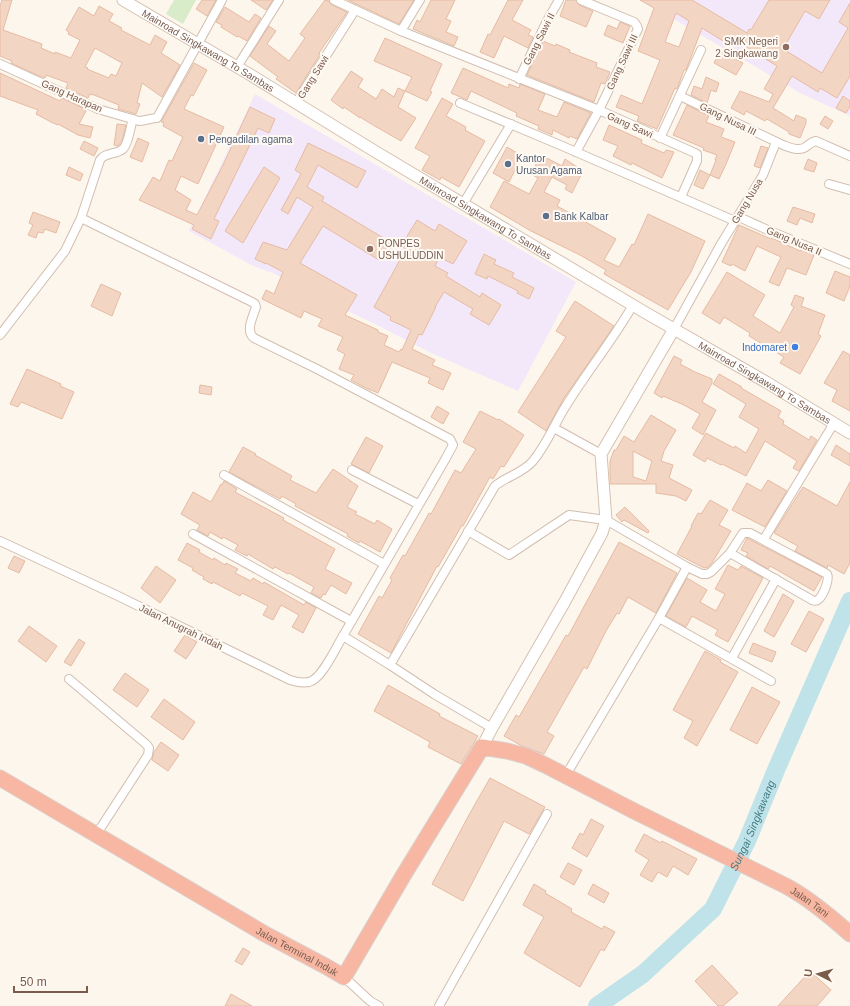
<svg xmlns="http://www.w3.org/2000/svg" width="850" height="1006" viewBox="0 0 850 1006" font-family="Helvetica,sans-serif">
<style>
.education{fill:#f3e8fa}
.green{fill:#d8ecc9}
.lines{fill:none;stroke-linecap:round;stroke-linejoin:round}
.river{stroke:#bfe3e8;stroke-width:18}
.building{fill:#f3d5c3;stroke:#e6bba3;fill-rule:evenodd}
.street-casing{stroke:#d1beb0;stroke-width:10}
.secondary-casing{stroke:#d6c0b0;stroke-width:13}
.highway-casing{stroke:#dad1cd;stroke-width:17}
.street{stroke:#fff;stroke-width:8}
.secondary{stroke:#fff;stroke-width:11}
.highway{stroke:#f7b7a3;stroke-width:15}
.education-dot{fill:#8d6e63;stroke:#fffaf3;stroke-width:1.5}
.service-dot{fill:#5c6f8a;stroke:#fffaf3;stroke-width:1.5}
.shop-dot{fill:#3f7fe0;stroke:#fffaf3;stroke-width:1.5}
.labels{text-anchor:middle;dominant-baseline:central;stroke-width:4;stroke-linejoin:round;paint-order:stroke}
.street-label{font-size:10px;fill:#7a5c4d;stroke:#fffaf3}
.education-label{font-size:10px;fill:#785e54;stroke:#fffaf3;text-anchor:end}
.service-label{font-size:10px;fill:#4e5e75;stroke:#fffaf3;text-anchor:start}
.shop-label{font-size:10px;fill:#366cbe;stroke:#fffaf3;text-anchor:end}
.water-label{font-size:11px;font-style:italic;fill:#437c86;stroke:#fffaf3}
</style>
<rect width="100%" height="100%" fill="#fdf6ec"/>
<g class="education">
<path d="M641,0H850V116L802,94Z"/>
<path d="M255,94L576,282L518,391L427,351L377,325L300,288L275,274L253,266L189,231Z"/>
</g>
<path class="green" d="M174,0H196L183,24L166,14Z"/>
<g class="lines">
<path class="river" id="s1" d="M597,1006L643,974L713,909L747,841L776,770L850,601"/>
</g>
<g class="building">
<path d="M2,0H12L3,30L42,44L41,48L55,54V52L71,58L80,40L68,34L69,32L66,30L79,7L94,16L99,6L113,14L109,21L122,28L121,30L150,45L155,35L167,42L161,53L180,65L162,97L142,83L137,103L140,104L136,114L118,109L119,105L94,95L90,94L88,98L66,88L68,83L46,75L45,78L35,74L11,63L12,61L0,56V6ZM95,48L122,63L116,76L111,74L109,78L87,69L88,68L85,67Z"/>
<path d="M202,0H216L207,16L196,9Z"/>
<path d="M251,0H273L266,10Z"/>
<path d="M325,0L329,1L332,5L347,12L319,53L320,54L296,93L276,79L278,77L250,56L269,26L276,31L267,44L289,61L305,38L300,34Z"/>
<path d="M348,0H414L399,24Z"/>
<path d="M431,0H455L446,19L451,21L446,32L458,37L454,46L413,29L417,20L420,22Z"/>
<path d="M508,0H523L512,20L531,30L528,35L533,37L528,48L504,36L494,58L480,52L488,34L490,35Z"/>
<path d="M566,0H576L579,5L593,11L586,27L560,16Z"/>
<path d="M640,0H692L747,33L749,29L751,30L769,0H830L819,19L805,11L783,49L822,73L848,28L839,22L850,3V76L837,98L820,88L818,92L792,76L773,108L794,121L796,115L806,119V123L800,138L789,134V132L767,119L765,121L746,111L744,115L731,108L740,91L769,102L773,94L764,89L777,66L732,38L728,44L702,28L686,70H684L677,89L675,88L657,129L637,121L639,116L616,107L621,95L642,104L660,60L638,51L654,8ZM676,13L689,21L679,47L665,42Z"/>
<path d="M225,7L249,22L255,14L261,18L247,41L238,36L237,37L221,27L222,25L216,22Z"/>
<path d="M620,22L630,26L623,43L604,35L608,25L617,29Z"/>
<path d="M385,38L442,64L430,91L432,92L427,101L405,91L412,77L374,61Z"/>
<path d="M543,41L555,46L556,44L570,50L569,52L597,63L596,67L610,72L605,84L601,83L594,102L527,75Z"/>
<path d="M720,51L743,63L736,75L714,63Z"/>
<path d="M194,63L207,70L193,96L191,95L184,109L224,127L198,184L181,176L175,190L191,200L186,210L197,215L223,165L250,107L275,119L269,133L258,128L214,219L219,221L211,239L192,229L194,225L139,200L153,177L160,181L169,160L172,161L183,137L163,126L164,122H161Z"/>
<path d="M463,68L508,88L509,84L519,88L520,84L545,94L538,110L557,117L564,102L591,113L577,139L570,136L569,138L553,130L552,135L538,129L539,126L516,116L517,113L471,91L467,100L451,93Z"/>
<path d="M351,71L363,79L358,87L376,99L382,89L394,97L398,88L405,91L398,107L416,118L401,141L373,125L360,117V118L344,107L343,109L331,100Z"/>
<path d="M0,73L60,101L62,98L83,108L86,111L79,124L93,127L90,138L78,135L58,124V125L51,122L36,114L38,110L0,96Z"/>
<path d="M706,77L719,83L716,92L711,90L707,103L691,95L694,86L702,89Z"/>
<path d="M843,96L850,101V106L846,113L836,108Z"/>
<path d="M442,98L453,104L446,116L466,127L465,130L485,141L459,187L441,177L440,180L422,170L430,156L415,148Z"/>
<path d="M687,105L709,116L706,122L724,129L721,137L735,142L726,164L719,179L710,175L716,160H715L717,155L703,150L704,148L673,135Z"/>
<path d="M825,116L833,121L828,129L820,124Z"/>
<path d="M117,124L126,125L122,141L118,146L114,145Z"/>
<path d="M609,125L642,140L641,143L664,153L666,150L674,152L662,178L632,163L631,165L613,156L618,146L603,140Z"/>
<path d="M138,138L149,143L142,162L130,157Z"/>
<path d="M84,141L98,148L94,156L80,149Z"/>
<path d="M308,143L366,171L357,188L318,165L307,187L324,197L322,201L390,242L379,260L323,226L300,263L357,295L345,315L378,330V332L388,336L384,345L399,352L401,349L402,350L411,330L390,320L391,317L374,307L406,249L401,246L417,220L435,231L439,224L467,241L453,264L439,257L435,266L448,273L446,276L480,297L482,293L501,305L489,325L470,314L473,309L444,292L435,307H436L422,335L419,334L412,349L435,360L432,365L451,373L443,390L428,383L430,378L392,362L378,393L366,388L351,380L354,375L339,369L345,354L337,350L343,337L318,326L322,319L304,311L301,318L262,299L266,290L274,294L283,272L266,263V264L255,259L263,242L287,250L313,207L297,197L288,214L281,210L301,174L295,170Z"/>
<path d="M761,146L768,148L760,168L754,166Z"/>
<path d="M507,147L522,156L509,182L493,173Z"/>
<path d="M541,155L562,166L565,159L583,171L572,193L565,189L567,185L552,177L544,192L560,200L557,206L616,239L604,260L619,267L632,244L634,245L648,214L705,241L691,272L668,310L604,274L606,270L580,255L531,231L490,207L504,181L529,194L538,178L531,174Z"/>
<path d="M808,159L817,163L814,172L804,169Z"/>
<path d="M69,167L83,174L80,181L66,175Z"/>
<path d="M264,167L280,178L243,243L225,231Z"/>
<path d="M700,170L710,175L703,189L694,185Z"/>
<path d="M793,207L815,214L812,223L800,218L797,225L787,221Z"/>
<path d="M33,212L60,222L56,233L45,229L43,233L38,232L36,238L28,235L33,225L29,223Z"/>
<path d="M739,225L771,239L772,238L800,251L801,250L814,255L806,275L787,268L779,286L769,282L781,257L757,246L745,271L732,264L731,266L722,262Z"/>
<path d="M484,254L496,260L494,264L514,273L512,277L534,288L529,299L517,293L518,291L488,276L487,279L475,274Z"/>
<path d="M835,271L850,277V286L844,301L826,293Z"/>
<path d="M727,272L765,295L753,316L780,333L794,307L791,305L795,295L804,298L801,306L825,315L818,334L821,336L800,374L780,363L784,357L749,336L750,333L724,317L720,324L702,313Z"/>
<path d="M101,284L121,293L112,316L91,306Z"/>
<path d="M575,301L614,326L564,398L546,431L518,412L566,337L556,331Z"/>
<path d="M843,351L850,355V411L832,401L837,390L824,383Z"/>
<path d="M674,356L682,360L680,364L695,372L712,379V383L702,402L716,410L703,435L692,428L700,414L684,405L663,396L662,398L654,393Z"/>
<path d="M27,369L61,384L60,386L74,392L62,419L21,402L18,407L10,404Z"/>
<path d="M719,374L742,387L741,388L781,411L778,417L784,421L783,424L809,440L811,436L817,440L799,471L793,468L797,461L765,441L746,476L722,464L721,465L707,458L705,462L693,455L706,433L734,448L735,446L746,453L759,429L739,417L746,404L713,384Z"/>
<path d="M200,385L212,387L211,395L199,393Z"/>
<path d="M437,406L449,413L443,424L431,417Z"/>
<path d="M480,411L498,420L499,419L524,435L504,467L501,466L493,479L490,477L463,526L462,525L438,567L437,566L391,653L358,634L379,596L382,598L392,580L390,578L403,555L405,556L429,513L431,514L455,470L461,473L476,449L463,442Z"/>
<path d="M651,415L676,430L664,451L661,461L673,465L669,478L692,490L686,501L676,496L656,493V484H610V461L614,450H616L624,436L634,442ZM633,451L652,461L646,481L633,477Z"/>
<path d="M366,437L383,446L369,473L351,464Z"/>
<path d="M836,445L850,454V466L831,455Z"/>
<path d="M243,447L256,454L255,455L292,476L290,480L316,493L333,469L358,486L347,507L357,512L355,514L375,524L377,520L392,529L380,552L360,541L359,543L347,536L348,534L295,506L296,504L282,496L280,499L229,472Z"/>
<path d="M768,480L787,491L765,527L732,510L747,483L761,491Z"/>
<path d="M224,481L237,489L235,492L284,518L283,520L335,549L325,569L352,583L346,594L331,585L325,595L323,594L321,598L311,593L314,587L289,573L288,574L275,567L273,569L248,554L247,556L235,550L238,545L223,537L222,539L210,532L208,536L197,530L200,525L181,514L193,492L211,502L221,484L222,485Z"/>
<path d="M850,482V563L844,574L828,565L827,568L795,551L798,546L774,533L803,487L837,506Z"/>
<path d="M710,500L728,510L719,525L731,531L712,563L708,567L704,568L677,554L692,526H691L698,513L701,514Z"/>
<path d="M625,507L649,531L648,533L624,520L622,522L616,515Z"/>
<path d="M747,538L822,577L814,591L770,566L768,569L746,556L748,553L741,550Z"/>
<path d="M619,542L677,573L656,613L628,597L619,614L617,613L606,631L587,669L584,667L547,732L554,736L544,754L522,746L504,736L516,715L519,717L566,635L568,636Z"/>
<path d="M187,543L200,550L199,552L213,560L214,558L225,565L226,563L238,569L235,573L251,581L253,578L263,584L264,582L304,605L306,602L316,608L303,633L292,627L299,615L281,605L273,620L263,615L268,606L242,593L240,596L213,582L212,584L203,579L204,577L192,570L193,568L178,560Z"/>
<path d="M14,556L25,561L19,573L8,568Z"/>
<path d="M728,565L738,570L741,566L763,578L728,642L715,635L718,630L692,616L686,627L666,616L687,578L707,590L700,602L716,611L725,594L715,589Z"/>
<path d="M156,566L176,580L160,603L141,588Z"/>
<path d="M783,594L794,601L774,637L764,631Z"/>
<path d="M809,611L824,619L806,652L791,644Z"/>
<path d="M29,626L57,646L46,662L18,641Z"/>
<path d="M185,635L197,642L186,659L174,651Z"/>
<path d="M79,639L85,643L71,666L64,662Z"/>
<path d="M753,643L776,652L772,662L749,653Z"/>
<path d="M705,651L721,660L720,662L738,672L697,746L684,738L693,721L673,710Z"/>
<path d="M125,673L149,690L137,707L113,690Z"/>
<path d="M388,685L440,714L439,716L478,736L461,764L428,747L430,742L374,711Z"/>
<path d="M752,687L780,702L757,744L730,730Z"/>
<path d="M164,699L195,722L183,740L151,717Z"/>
<path d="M161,742L179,755L168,771L152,760L154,752Z"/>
<path d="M490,778L545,807L529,834L504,821L463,901L432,884L470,813Z"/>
<path d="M591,819L604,826L587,857L572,848L580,833L583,835Z"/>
<path d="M644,834L661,843L662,841L697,859L688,875L673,866L667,877L658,872L652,882L640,875L649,860L635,851Z"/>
<path d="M568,863L582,870L574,885L560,877Z"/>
<path d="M534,884L546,891L545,893L572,909L571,912L602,929L604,926L615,932L604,951L601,949L580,987L524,953L544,917L523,905Z"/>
<path d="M593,884L609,893L604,903L588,894Z"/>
<path d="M243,948L250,952L242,965L235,961Z"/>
<path d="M712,965L738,993L723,1006H718L695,981Z"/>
<path d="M810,971L831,990L817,1006H778Z"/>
<path d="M231,994L252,1006H225Z"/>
</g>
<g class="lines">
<defs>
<g id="street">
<path d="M334,0L401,31L599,110L695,153L697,154V161L681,197"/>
<path d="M401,31L420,0"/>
<path d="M0,64L98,109L139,121C146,121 151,118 157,118L222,0"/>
<path d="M237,67L279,0"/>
<path d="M519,79L547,21L559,0"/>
<path d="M680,96L783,145C791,148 800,152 807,146C810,144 811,142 816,141L850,156"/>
<path d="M296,103L355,10"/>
<path d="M460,103L560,145L735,221"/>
<path d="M660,138L701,50"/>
<path d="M576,152L599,110L638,29L637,26L634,22L581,0"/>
<path d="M829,184L850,190"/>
<path d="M463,204L511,124"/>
<path d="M739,217L770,231L850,264"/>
<path d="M81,218L252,302L255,304L256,307C253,317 245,331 254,338L317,369L450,439L453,445L446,458L343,636L390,665"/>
<path d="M674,329L721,244L763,175L776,142"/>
<path d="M0,335L65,251L81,218L100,160C105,152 116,155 123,149C129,143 130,127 133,119"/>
<path d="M554,428L601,454"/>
<path d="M352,470L418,504"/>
<path d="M224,475L384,564"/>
<path d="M468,531L509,555L569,515L606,520L687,567L702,574H707L711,572L730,553L812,600C815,601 816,602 819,599C823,595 830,580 827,574L750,533H743L730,553"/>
<path d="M193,534L351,621"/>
<path d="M764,539L834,423"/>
<path d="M0,541L116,595L290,680C296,682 303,683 309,682C322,679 336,647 343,636"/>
<path d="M687,567L659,618L771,681"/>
<path d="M732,658L776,579"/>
<path d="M69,679L146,744L149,748L148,755L96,835"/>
<path d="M492,728L434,694L390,665L495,486C507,476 523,473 533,461C548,443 556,420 569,401C590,368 614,338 633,305"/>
<path d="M566,775L659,618"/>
<path d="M344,977L370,1001L379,1006"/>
<path d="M439,1006L547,814"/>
</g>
<g id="secondary">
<path id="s2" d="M123,0L249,74L376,152L646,313L766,382L850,433"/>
<path d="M482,747L492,728L564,603L602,533L606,520L601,454L674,329"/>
</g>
<g id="highway">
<path id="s3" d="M0,778L265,934L327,967L344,977L403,876L482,747L507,751L526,756L545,765L634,811L786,886C810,899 830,916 850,934"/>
</g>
</defs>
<use href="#street" class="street-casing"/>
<use href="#secondary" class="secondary-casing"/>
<use href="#highway" class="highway-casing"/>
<use href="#street" class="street"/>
<use href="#secondary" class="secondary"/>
<use href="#highway" class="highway"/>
</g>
<g class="education-dot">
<circle cx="786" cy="47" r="4"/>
<circle cx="370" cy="249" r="4"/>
</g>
<g class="service-dot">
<circle cx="201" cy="139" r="4"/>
<circle cx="508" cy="164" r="4"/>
<circle cx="546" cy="216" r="4"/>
</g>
<circle class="shop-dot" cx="795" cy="347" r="4"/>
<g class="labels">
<g class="street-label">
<text transform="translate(539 39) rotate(-63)">Gang Sawi II</text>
<text stroke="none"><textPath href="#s2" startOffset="99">Mainroad Singkawang To Sambas</textPath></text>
<text transform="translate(622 62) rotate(-65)">Gang Sawi III</text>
<text transform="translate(313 77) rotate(-58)">Gang Sawi</text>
<text transform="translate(72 96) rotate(24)">Gang Harapan</text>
<text transform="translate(728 119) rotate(26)">Gang Nusa III</text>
<text transform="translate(630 125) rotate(24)">Gang Sawi</text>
<text transform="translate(747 201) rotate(-59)">Gang Nusa</text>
<text stroke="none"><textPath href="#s2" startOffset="423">Mainroad Singkawang To Sambas</textPath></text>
<text transform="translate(794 241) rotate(23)">Gang Nusa II</text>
<text stroke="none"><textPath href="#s2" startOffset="747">Mainroad Singkawang To Sambas</textPath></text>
<text transform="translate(181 627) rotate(26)">Jalan Anugrah Indah</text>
<text stroke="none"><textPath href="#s3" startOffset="1030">Jalan Tani</textPath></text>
<text stroke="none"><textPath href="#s3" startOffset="344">Jalan Terminal Induk</textPath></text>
</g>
<g class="education-label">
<text x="778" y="41">SMK Negeri<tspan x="778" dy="12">2 Singkawang</tspan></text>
<text x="378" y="243" text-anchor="start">PONPES<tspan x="378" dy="12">USHULUDDIN</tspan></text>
</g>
<g class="service-label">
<text x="209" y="139">Pengadilan agama</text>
<text x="516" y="158">Kantor<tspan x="516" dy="12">Urusan Agama</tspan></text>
<text x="554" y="216">Bank Kalbar</text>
</g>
<g class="shop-label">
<text x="787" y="347">Indomaret</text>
</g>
<g class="water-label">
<text stroke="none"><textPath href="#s1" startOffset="244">Sungai Singkawang</textPath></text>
</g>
</g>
<g transform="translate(818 974) rotate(276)" stroke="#fffaf3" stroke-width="3" paint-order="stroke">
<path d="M0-3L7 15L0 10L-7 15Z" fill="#7a5c4d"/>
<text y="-6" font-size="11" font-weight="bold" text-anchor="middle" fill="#7a5c4d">U</text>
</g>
<path d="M14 986v6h73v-6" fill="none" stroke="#7a5c4d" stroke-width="2"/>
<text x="20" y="986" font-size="12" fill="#7a5c4d" stroke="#fffaf3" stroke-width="3" paint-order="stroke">50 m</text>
</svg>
